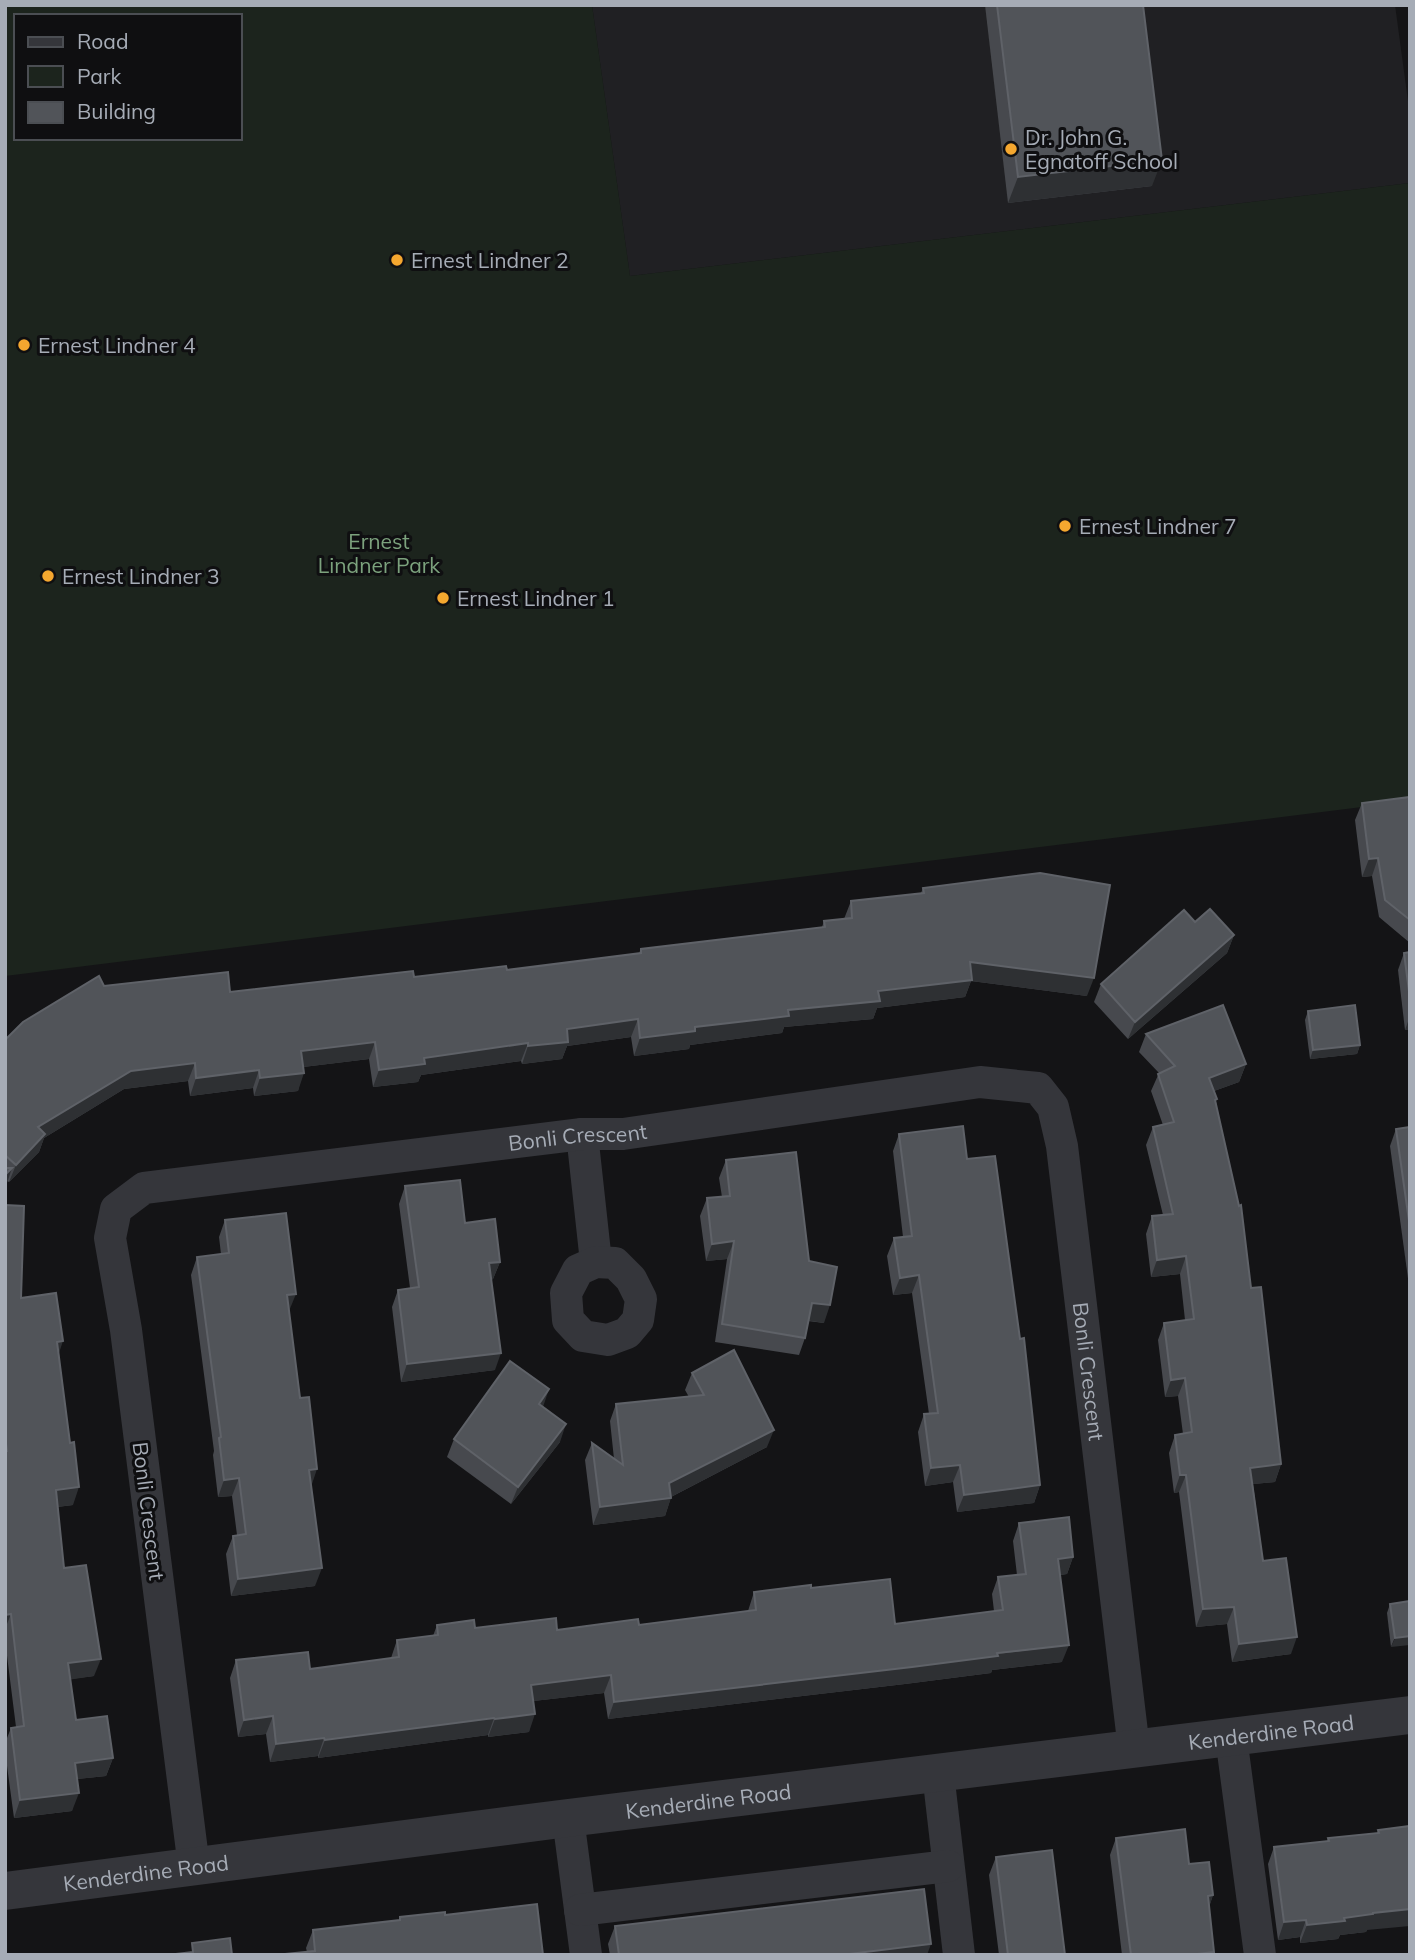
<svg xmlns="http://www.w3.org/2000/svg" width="1415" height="1960" viewBox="0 0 1415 1960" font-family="Mulish,sans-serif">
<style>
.built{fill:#202023}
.green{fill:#1c241d;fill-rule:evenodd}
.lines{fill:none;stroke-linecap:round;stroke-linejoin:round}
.minor{stroke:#35363b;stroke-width:32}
.tertiary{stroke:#35363b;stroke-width:38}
.wall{fill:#47494e}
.shaded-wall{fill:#2e3033}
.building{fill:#515459;stroke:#5f6268;stroke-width:2}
.poi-dot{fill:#f4a72f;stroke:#0f0f11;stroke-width:2.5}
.labels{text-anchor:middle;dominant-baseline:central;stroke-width:6;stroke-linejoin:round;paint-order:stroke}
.poi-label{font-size:21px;fill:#a6acb6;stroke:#0f0f11;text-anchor:start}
.park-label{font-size:21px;fill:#7ca27d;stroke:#0f0f11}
.street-label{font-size:21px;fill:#a6acb6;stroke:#0f0f11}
</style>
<rect width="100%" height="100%" fill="#141416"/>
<path class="built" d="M592,5H1395L1410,116V183L630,276Z"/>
<path class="green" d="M5,5H592L630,276L1410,183V801L5,976ZM16,16H240V138H16Z"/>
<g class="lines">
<g class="minor">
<path d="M582,1134L596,1262"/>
<path d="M596,1262L615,1263L631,1279L641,1299L638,1320L627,1333L608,1340L583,1336L568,1320L566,1293L578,1270Z"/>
<path d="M1231,1737L1260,1955"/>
<path d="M938,1773L959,1955"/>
<path d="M568,1818L586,1955"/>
<path id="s1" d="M194,1867L126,1330L110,1238L116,1209L144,1188L582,1134H623L980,1082L1038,1088L1053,1107L1062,1146L1134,1749"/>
<path d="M580,1910L948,1866"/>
</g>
<path class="tertiary" id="s2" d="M5,1891L568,1818L1410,1715"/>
</g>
<g class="wall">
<path d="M985,5H1143L1152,186L1008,203Z"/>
<path d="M1410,797V943L1379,917L1372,876L1362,877L1355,820L1362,803Z"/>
<path d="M923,888L1087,996L971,981L965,997L877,1008L873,1019L784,1027L782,1033L690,1045L689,1049L634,1056L631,1037L567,1046L562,1059L522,1064L521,1061L421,1075L418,1082L373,1087L369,1059L303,1067L298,1091L254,1096L253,1088L190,1096L188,1081L124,1089L44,1138L39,1152L9,1182L7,1181L5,1186V1040L104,986L230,992L507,970L639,953L641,949L822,927L824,921L844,919L851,901L921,893Z"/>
<path d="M1195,922L1234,935L1227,953L1128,1039L1094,1002L1101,984Z"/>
<path d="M1410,952V1029L1405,1030L1398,970L1404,953Z"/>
<path d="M1308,1011L1360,1045L1357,1054L1310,1059L1305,1020Z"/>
<path d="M1146,1034L1246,1064L1239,1082L1214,1091L1251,1288L1281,1464L1275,1482L1253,1484L1263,1561L1291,1654L1232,1662L1227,1624L1196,1627L1179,1492L1174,1493L1169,1453L1175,1435L1183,1434L1178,1396L1165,1397L1158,1340L1164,1323L1185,1320L1180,1274L1151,1277L1146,1234L1152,1216L1163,1215L1146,1145L1153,1127L1163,1125L1151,1091L1159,1073L1139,1052Z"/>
<path d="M1410,1127V1293L1390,1146L1396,1129Z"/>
<path d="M899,1134L967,1159L1040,1485L1034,1503L957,1512L953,1482L925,1486L918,1432L924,1414H929L912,1293L893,1295L887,1256L894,1238L903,1237L893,1151Z"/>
<path d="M726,1160L809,1261L824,1323L808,1321L805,1338L799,1355L715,1342L727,1259L706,1261L700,1216L707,1198L722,1197L719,1178Z"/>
<path d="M405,1186L465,1223L500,1262L493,1279L491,1280L495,1370L401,1382L392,1307L398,1290L410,1288L399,1204Z"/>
<path d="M5,1205L21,1298L59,1354L73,1505L57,1507L64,1568L94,1676L70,1679L76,1720L113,1758L106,1776L77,1779L72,1811L14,1818L5,1751V1743L11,1728L16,1727L5,1640Z"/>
<path d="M225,1220L289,1311L311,1487L315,1586L231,1596L226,1554L233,1536L237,1535L232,1496L218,1497L213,1455L214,1451L191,1275L197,1257L221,1254L219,1237Z"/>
<path d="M692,1373L767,1447L671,1497L665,1516L593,1525L585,1460L592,1443L614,1459L610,1421L616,1404L689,1397L685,1390Z"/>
<path d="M542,1407L560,1442L511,1504L447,1457L454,1439Z"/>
<path d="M1019,1523L1073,1557L1067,1574L1060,1575L1062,1662L992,1670L991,1673L905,1684L608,1719L604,1693L533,1701L529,1732L488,1737V1735L318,1758V1756L270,1762L266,1734L238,1737L230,1678L236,1660L310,1669L391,1658L397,1640L433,1636L437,1625L475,1628L557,1630L639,1625L748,1611L754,1592L811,1588L895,1624L994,1611L992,1594L998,1577L1017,1575L1013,1541Z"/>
<path d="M1410,1601L1391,1647L1387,1613L1390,1604Z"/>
<path d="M1410,1826L1366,1932L1340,1935L1338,1939L1300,1943V1937L1278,1940L1268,1864L1274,1847L1327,1841L1328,1838L1377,1833L1378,1830Z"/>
<path d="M1116,1838L1189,1864L1213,1895L1209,1907L1213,1955H1122L1110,1855Z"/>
<path d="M996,1857L1065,1955H999L989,1875Z"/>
<path d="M445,1915L543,1955L307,1952L306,1948L313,1930L399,1921L400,1917Z"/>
<path d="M615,1926L927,1955H610L608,1944Z"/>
</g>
<g class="shaded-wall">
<path d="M1162,160L1152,186L1008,203L1018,177Z"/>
<path d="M1378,858L1372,876L1362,877L1369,859Z"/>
<path d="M1234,935L1227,953L1128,1039L1135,1022Z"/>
<path d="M970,962L1094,978L1087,996L971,981L965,997L877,1008L873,1019L784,1027L782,1033L690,1045L689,1049L634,1056L640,1038L788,1010L878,991Z"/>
<path d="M1410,1016V1029L1405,1030Z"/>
<path d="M638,1019L631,1037L567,1046L562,1059L522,1064L528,1046L567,1029Z"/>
<path d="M375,1042L369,1059L295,1068L301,1051Z"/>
<path d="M528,1043L521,1061L421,1075L418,1082L373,1087L379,1070L424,1058Z"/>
<path d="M1360,1045L1357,1054L1310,1059L1313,1050Z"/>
<path d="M195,1063L188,1081L124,1089L44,1138L39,1152L9,1182L16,1165L38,1127L131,1071Z"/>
<path d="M1246,1064L1239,1082L1203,1095L1209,1078Z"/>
<path d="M259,1070L253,1088L190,1096L196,1078Z"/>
<path d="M304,1073L298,1091L254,1096L260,1078Z"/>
<path d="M12,1168L6,1186H5V1175Z"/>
<path d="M734,1241L727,1259L706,1261L712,1244Z"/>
<path d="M1186,1256L1180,1274L1151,1277L1157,1260Z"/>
<path d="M500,1262L493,1279L482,1281L489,1263Z"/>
<path d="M919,1275L912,1293L893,1295L900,1278Z"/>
<path d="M296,1294L289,1311L287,1295Z"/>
<path d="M812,1303L830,1305L824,1323L805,1320Z"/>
<path d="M63,1341L57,1359V1342Z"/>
<path d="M501,1353L495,1370L401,1382L407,1364Z"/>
<path d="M1185,1378L1178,1396L1165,1397L1171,1380Z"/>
<path d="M549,1389L543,1407L539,1404Z"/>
<path d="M566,1424L560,1442L511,1504L518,1487Z"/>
<path d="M774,1430L767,1447L667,1499L671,1498L665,1516L593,1525L600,1507L669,1483Z"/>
<path d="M1281,1464L1275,1482L1244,1485L1250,1468Z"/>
<path d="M960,1465L953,1482L925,1486L931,1468Z"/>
<path d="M317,1469L311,1487L309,1470Z"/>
<path d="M1180,1475H1186L1179,1492L1174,1493Z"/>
<path d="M239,1478L232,1496L218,1497L224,1480Z"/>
<path d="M1040,1485L1034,1503L957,1512L964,1495Z"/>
<path d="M79,1487L73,1505L49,1508L56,1490Z"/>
<path d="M1073,1557L1067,1574L1051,1576L1058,1559Z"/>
<path d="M322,1568L315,1586L231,1596L238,1579Z"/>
<path d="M1234,1607L1227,1624L1196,1627L1203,1609Z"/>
<path d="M11,1614L5,1629V1615Z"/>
<path d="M1410,1636V1645L1391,1647L1395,1638Z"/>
<path d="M1297,1637L1291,1654L1232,1662L1239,1644Z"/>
<path d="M1069,1645L1062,1662L992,1670L991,1673L905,1684L608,1719L614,1702Z"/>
<path d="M101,1659L94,1676L61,1681L68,1663Z"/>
<path d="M611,1675L604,1693L525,1702L531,1685Z"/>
<path d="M535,1714L529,1732L488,1737L495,1719Z"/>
<path d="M273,1716L266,1734L238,1737L244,1720Z"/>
<path d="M494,1718L488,1735L318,1758L325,1740Z"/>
<path d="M324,1738L318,1756L270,1762L276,1744Z"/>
<path d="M113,1758L106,1776L68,1780L75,1763Z"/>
<path d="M79,1793L72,1811L14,1818L20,1800Z"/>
<path d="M1213,1895L1207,1913L1208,1896Z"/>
<path d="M1410,1909V1926L1367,1930L1366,1932L1340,1935L1338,1939L1300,1943L1307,1925L1373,1913Z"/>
<path d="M1306,1920L1300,1937L1278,1940L1284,1922Z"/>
<path d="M931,1944L927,1955H841Z"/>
<path d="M1214,1952L1213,1955H1197V1954Z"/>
</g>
<g class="building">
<path d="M997,5H1143L1162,160L1018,177Z"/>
<path d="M1410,797V920L1385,900L1378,858L1369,859L1362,803Z"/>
<path d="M1040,873L1110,885L1094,978L970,962L972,980L878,991L880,1001L788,1010L789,1016L695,1027V1031L640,1038L638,1019L567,1029L568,1042L528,1046V1043L424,1058L425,1064L379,1070L375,1042L301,1051L304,1073L260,1078L259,1070L196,1078L195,1063L131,1071L38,1127L45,1134L16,1165L5,1155V1040L23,1022L99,976L104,986L228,972L230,992L413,971L414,977L506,966L507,970L641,953V949L825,927L824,921L852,918L851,901L924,893L923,888Z"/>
<path d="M1210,909L1234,935L1135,1022L1101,984L1184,910L1195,922Z"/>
<path d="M1410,952V999L1404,953Z"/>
<path d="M1223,1005L1246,1064L1209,1078L1217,1099L1215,1100L1239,1206L1241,1205L1251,1288L1261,1287L1281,1464L1250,1468L1263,1561L1286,1558L1297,1637L1239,1644L1234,1607L1203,1609L1186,1475H1180L1175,1435L1192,1432L1185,1378L1171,1380L1164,1323L1194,1319L1186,1256L1157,1260L1152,1216L1173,1214L1153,1127L1174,1122L1158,1074L1175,1066L1146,1034Z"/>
<path d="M1355,1005L1360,1045L1313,1050L1308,1011Z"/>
<path d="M963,1126L967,1159L995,1156L1020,1339L1024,1338L1040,1485L964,1495L960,1465L931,1468L924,1414L938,1413L919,1275L900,1278L894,1238L912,1236L899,1134Z"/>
<path d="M1410,1127V1228L1396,1129Z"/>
<path d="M796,1152L809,1261L837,1267L830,1305L812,1303L805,1338L722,1324L734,1241L712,1244L707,1198L730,1196L726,1160Z"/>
<path d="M5,1168H12L5,1175Z"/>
<path d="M460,1180L465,1223L495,1219L500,1262L489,1263L501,1353L407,1364L398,1290L419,1287L405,1186Z"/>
<path d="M5,1205L24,1206L21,1298L56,1293L63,1341L57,1342L70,1443L74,1442L79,1487L56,1490L64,1568L86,1565L101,1659L68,1663L76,1720L107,1716L113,1758L75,1763L79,1793L20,1800L11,1728L24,1726L11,1614L5,1615V1451H7L5,1436Z"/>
<path d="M286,1213L296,1294L287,1295L300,1398L309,1397L317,1469L309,1470L322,1568L238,1579L233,1536L246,1534L239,1478L224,1480L219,1438L221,1437L197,1257L229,1253L225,1220Z"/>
<path d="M734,1350L774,1430L669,1483L671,1498L600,1507L592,1443L623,1465L616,1404L704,1395L692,1373Z"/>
<path d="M510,1361L549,1389L539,1404L566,1424L518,1487L454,1439Z"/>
<path d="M1069,1517L1073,1557L1058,1559L1069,1645L997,1653L998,1656L912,1667L614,1702L611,1675L531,1685L535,1714L495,1719L494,1718L325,1740L324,1738L276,1744L273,1716L244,1720L236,1660L308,1652L310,1669L399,1657L397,1640L438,1635L437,1625L474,1620L475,1628L556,1618L557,1630L638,1619L639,1625L756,1610L754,1592L811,1585V1588L890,1579L895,1624L1003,1610L998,1577L1026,1574L1019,1523Z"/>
<path d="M1410,1601V1636L1395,1638L1390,1604Z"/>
<path d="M1410,1826V1909L1373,1913V1914L1344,1918L1345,1921L1307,1925L1306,1920L1284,1922L1274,1847L1329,1841L1328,1838L1379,1833L1378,1830Z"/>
<path d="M1185,1829L1189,1864L1209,1862L1213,1895L1208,1896L1214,1952L1197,1954L1198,1955H1131L1116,1838Z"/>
<path d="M1052,1850L1065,1955H1008L996,1857Z"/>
<path d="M924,1889L931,1944L841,1955H619L615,1926Z"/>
<path d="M537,1904L543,1955H275L315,1951L313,1930L400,1920V1917L445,1912V1915Z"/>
<path d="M230,1938L232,1955H167L193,1952L192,1943Z"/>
</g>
<g class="poi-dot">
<circle cx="1011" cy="149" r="7"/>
<circle cx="397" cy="260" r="7"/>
<circle cx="24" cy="345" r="7"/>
<circle cx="1065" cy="526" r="7"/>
<circle cx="48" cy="576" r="7"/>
<circle cx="443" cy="598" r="7"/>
</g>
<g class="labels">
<g class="poi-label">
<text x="1025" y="137">Dr. John G.<tspan x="1025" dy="24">Egnatoff School</tspan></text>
<text x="411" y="260">Ernest Lindner 2</text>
<text x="38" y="345">Ernest Lindner 4</text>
<text x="1079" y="526">Ernest Lindner 7</text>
<text x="62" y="576">Ernest Lindner 3</text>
<text x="457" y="598">Ernest Lindner 1</text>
</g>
<g class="park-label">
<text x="379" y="541">Ernest<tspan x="379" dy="24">Lindner Park</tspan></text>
</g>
<g class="street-label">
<text stroke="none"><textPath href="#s1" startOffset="1136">Bonli Crescent</textPath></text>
<text stroke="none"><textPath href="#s1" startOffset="1892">Bonli Crescent</textPath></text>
<text transform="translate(149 1511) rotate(83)">Bonli Crescent</text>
<text stroke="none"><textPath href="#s2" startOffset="1276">Kenderdine Road</textPath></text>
<text stroke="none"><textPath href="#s2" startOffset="709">Kenderdine Road</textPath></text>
<text stroke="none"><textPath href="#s2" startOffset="142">Kenderdine Road</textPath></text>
</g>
</g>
<rect width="1415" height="1960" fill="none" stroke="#a6acb6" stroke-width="14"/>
<rect x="14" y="14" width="228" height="126" fill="#0f0f11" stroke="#4b4e53" stroke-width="2"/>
<rect x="28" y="37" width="35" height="10" fill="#35363b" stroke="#4b4e53" stroke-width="2"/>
<text x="77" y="49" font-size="21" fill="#a6acb6">Road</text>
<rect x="28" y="66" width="35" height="21" fill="#1c241d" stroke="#4b4e53" stroke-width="2"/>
<text x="77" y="84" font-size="21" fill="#a6acb6">Park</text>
<rect x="28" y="102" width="35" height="21" fill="#515459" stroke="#4b4e53" stroke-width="2"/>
<text x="77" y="119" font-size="21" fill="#a6acb6">Building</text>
</svg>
